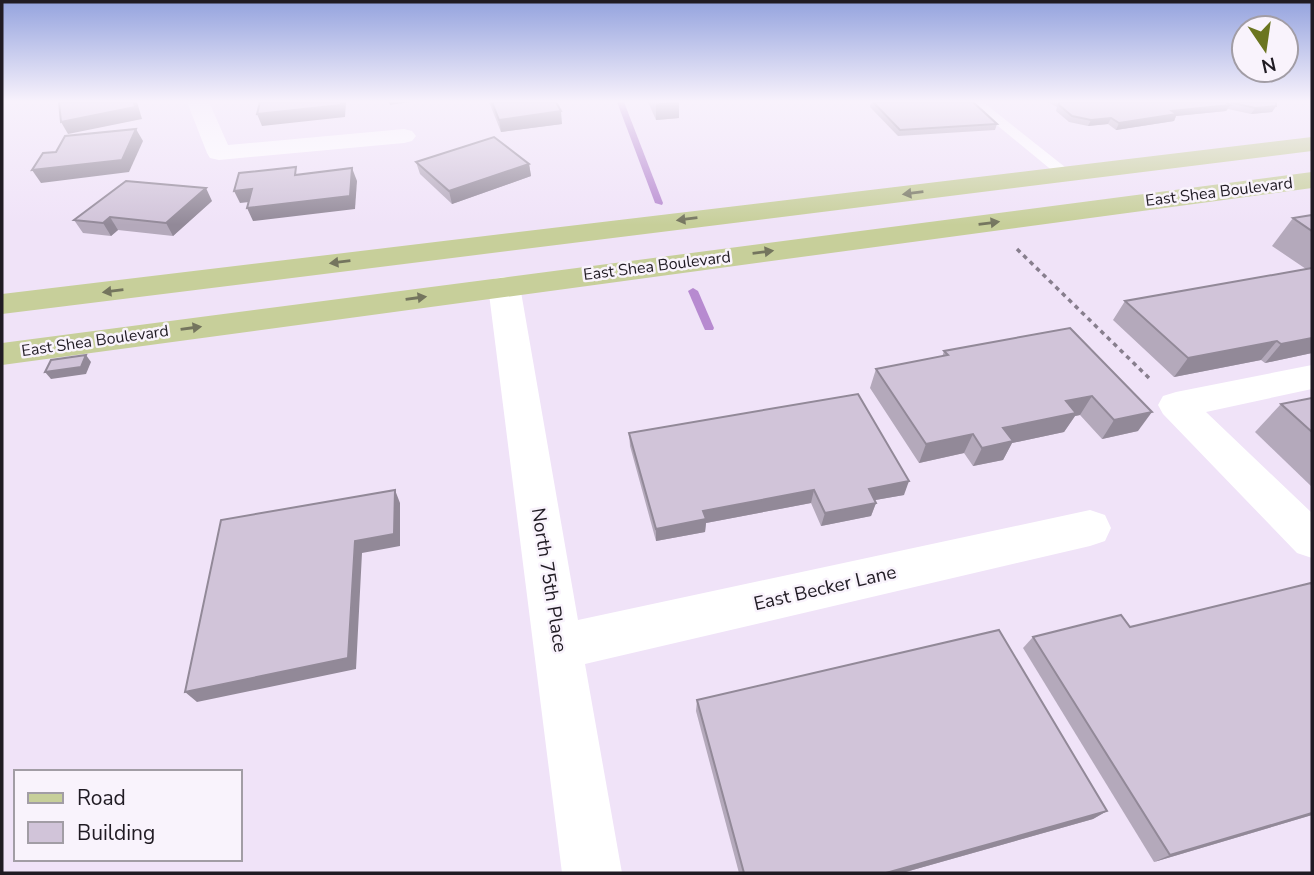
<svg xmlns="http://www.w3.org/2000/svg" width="1314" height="875" viewBox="0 0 1314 875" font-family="'Nunito Sans',sans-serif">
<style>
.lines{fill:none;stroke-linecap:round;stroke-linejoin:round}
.stream{fill:#b78ad0;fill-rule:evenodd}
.path{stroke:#877e8d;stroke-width:3.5;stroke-dasharray:4.5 4.5;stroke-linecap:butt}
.service{fill:#fff;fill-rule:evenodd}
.minor{fill:#fff;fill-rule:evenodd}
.primary{fill:#c7cf9a;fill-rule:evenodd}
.wall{fill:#b4a9bb}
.shaded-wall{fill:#928998}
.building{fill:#d1c4d9;stroke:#928998;stroke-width:2}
.oneway{fill:#74755e}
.labels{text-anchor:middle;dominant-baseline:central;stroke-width:5;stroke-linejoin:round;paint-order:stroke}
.far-street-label{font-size:16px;fill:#201b23;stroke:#f9f3fc}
.street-label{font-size:19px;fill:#201b23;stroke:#f9f3fc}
</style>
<rect width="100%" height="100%" fill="#f0e3f8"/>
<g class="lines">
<g class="stream">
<path d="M617,102H624L663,203L662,205L655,203Z"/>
<path d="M693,288L698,291L714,328L713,330H705L704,328L688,291Z"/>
</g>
<path class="path" d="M1017,249L1151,380"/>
<path class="service" d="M969,102H983L1070,171V177H1060Z"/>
<g class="minor">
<path d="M187,102H209L228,145L404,129L412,131L416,136L412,141L404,143L219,160L210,158L207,153Z"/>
<path d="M504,277L515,279L520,286L578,620L1090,510L1105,515L1111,528L1105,541L1090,546L585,664L622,873H562L488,286L493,279Z"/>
<path d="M1312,365V389L1206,412L1312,513V558L1297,553L1163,414L1158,405L1163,396L1176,392Z"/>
</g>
<g class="primary">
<path d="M1312,137V151L2,314V294Z"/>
<path d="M1312,172V188L2,365V343Z"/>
</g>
</g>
<g class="wall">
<path d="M489,102H543L562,124L501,132Z"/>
<path d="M648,102H679V118L656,120Z"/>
<path d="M871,102H973L997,124L995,130L898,136L870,107Z"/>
<path d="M1048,102H1276V106L1272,112L1251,114L1228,109L1226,111L1176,116L1174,121L1116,130L1108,124L1088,126L1069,122L1056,111L1057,107Z"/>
<path d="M416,162L529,164L531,176L452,204L420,174Z"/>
<path d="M212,201L173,236L118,230L111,236L83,233L74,220Z"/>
<path d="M1312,215V353L1265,363L1261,360L1174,377L1113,320L1125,301L1306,269L1272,246L1293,218Z"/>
<path d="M1070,328L1138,431L1102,439L1080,415L1075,416L1064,432L1012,443L1003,460L973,466L964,453L919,463L870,388L876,369L942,357L944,351Z"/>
<path d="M1312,398V487L1255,432L1281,404Z"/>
<path d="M629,433L904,495L875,500L876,503L871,516L821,526L811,503L706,523L705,532L656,541L630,446Z"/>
<path d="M1130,627L1312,815L1154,862L1023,648L1033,637Z"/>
<path d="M697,700L1107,811L1093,819L902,873H739L696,711Z"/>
</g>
<g class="shaded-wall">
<path d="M134,102H137L142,119L68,134L61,122Z"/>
<path d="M341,102H346L345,117L262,126L257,114Z"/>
<path d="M389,102H410L390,105Z"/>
<path d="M669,102H679V118L656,120V104Z"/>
<path d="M1228,102L1226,106L1230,105L1226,111L1176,116L1174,121L1116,130L1119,123L1172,111Z"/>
<path d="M1276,106L1272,112L1251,114L1255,108Z"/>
<path d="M561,111L562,124L501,132L499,120Z"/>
<path d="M1111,118L1108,124L1088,126L1091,120Z"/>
<path d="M136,129L143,141L129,172L41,183L32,170Z"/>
<path d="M529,164L531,176L452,204L449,191Z"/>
<path d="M352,168L357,181L355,209L253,221L247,208Z"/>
<path d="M206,188L212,201L173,236L166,223Z"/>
<path d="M252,189L258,201L240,203L234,191Z"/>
<path d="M110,217L118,230L111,236L103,223Z"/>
<path d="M1312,338V353L1265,363L1281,344Z"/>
<path d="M1277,341L1261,360L1174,377L1188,358Z"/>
<path d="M86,355L91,362L86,374L51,379L45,372Z"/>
<path d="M1092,396L1080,415L1075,416L1064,432L1012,443L1003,460L973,466L982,448L1003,428L1066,401Z"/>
<path d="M1152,412L1138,431L1102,439L1114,420Z"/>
<path d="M973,434L964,453L919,463L926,444Z"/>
<path d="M909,481L904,495L864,502L869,489Z"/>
<path d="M395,490L400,503V546L362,553L356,669L197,702L185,692L355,541Z"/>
<path d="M814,490L811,503L706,523L705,532L656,541V529L703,511Z"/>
<path d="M876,503L871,516L821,526L825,513Z"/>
<path d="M1107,811L1093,819L902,873H886Z"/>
<path d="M1312,813V815L1154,862L1170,855Z"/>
</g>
<g class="building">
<path d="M59,102H134L135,107L61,122Z"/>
<path d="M260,102H341V105L257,114Z"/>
<path d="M492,102H556L561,111L499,120Z"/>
<path d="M873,102H973L997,124L900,130Z"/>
<path d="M1059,102H1225L1230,105L1172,111L1177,114L1119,123L1111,118L1091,120L1072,116L1059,105Z"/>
<path d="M1230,102H1276V106L1255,108Z"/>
<path d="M136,129L122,160L32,170L43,153L56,152L65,136Z"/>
<path d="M494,137L529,164L449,191L416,162Z"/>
<path d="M296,167L295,175L352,168L350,196L247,208L252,189L234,191L239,173Z"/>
<path d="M126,181L206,188L166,223L110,217L103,223L74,220Z"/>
<path d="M1312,215V231L1293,218Z"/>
<path d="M1312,268V338L1281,344L1277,341L1188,358L1125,301Z"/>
<path d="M1070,328L1152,412L1114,420L1092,396L1066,401L1076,413L1003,428L1013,441L982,448L973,434L926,444L876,369L948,355L944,351Z"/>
<path d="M86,355L81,367L45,372L51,360Z"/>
<path d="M858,394L909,481L869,489L876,503L825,513L814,490L703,511L706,519L656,529L629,433Z"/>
<path d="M1312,398V432L1281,404Z"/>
<path d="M395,490L394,534L355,541L348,658L185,692L221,520Z"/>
<path d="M1311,583L1312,585V813L1170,855L1033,637L1121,615L1130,627Z"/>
<path d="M999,630L1107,811L886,873H744L697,700Z"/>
</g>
<defs><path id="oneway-solid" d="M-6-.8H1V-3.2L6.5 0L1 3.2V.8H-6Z" transform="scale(1.75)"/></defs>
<g class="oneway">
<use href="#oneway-solid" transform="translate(913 193) rotate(173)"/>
<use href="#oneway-solid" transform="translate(687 219) rotate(173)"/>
<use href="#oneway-solid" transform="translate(989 223) rotate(-7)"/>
<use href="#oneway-solid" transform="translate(763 252) rotate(-7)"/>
<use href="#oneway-solid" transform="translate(340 262) rotate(173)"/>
<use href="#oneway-solid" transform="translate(113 291) rotate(173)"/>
<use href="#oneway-solid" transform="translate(416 298) rotate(-8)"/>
<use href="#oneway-solid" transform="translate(191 328) rotate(-8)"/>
</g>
<linearGradient id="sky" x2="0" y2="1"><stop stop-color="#94a3de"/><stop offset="0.45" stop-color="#f8f2fc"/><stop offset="1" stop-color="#f8f2fc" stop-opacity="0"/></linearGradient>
<rect width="1314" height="225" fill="url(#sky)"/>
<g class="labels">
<g class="far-street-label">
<text transform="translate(1219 192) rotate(-7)">East Shea Boulevard</text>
<text transform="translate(657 266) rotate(-7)">East Shea Boulevard</text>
<text transform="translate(95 341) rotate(-8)">East Shea Boulevard</text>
</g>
<g class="street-label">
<text transform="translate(549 580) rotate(81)">North 75th Place</text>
<text transform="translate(825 588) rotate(-13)">East Becker Lane</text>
</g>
</g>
<rect width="1314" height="875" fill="none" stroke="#201b23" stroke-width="7"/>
<rect x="14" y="770" width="228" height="91" fill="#f9f3fc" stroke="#a29da5" stroke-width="2"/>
<rect x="28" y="793" width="35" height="10" fill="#c7cf9a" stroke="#a29da5" stroke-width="2"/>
<text x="77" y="805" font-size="21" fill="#201b23">Road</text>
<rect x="28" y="822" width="35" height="21" fill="#d1c4d9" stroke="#a29da5" stroke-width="2"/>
<text x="77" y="840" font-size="21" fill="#201b23">Building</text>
<g transform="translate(1265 49) rotate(167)"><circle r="33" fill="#f9f3fc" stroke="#a29da5" stroke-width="2"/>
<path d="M0-5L12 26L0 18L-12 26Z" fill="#6b7520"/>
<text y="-10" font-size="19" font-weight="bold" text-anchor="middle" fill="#201b23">N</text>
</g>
</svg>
